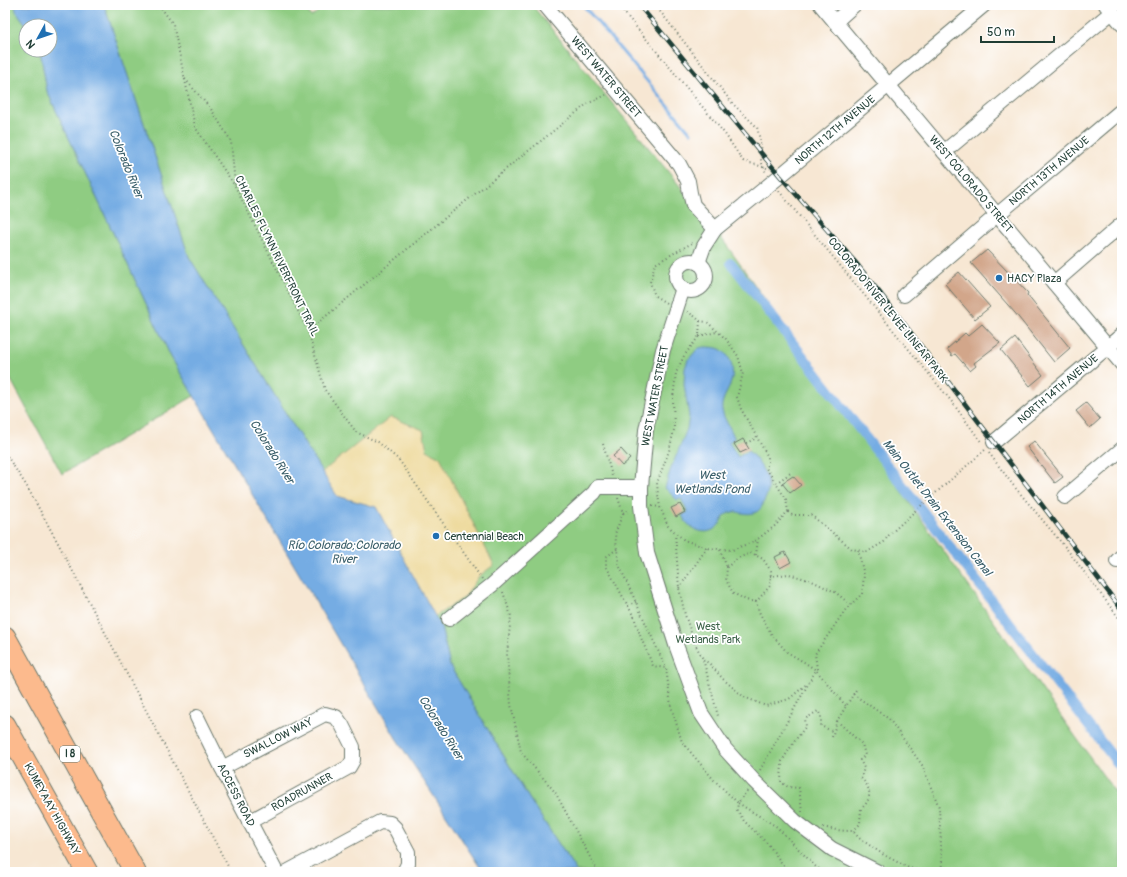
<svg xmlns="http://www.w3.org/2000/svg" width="1127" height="877" viewBox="0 0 1127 877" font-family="Pangolin,sans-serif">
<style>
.green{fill:#8fcc82;stroke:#57845b}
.sand{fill:#eeda9e;stroke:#868c69}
.water{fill:#74ace3;stroke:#4a748c}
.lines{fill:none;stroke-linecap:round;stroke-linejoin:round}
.stream{stroke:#74ace3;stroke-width:3}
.canal{stroke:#74ace3;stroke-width:10}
.building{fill:#d2a68a}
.minor-casing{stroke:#6b786c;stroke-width:16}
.highway-casing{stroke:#6b786c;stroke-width:23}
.path{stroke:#6b786c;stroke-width:2;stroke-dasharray:1 3;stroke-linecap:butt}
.minor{stroke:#fff;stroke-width:14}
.highway{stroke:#fcba8d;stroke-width:21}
.rail-casing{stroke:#1f3d34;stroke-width:4.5}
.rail{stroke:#fff;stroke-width:3;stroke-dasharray:9;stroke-linecap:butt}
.poi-dot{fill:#1f6fb2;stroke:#fff;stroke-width:1.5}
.labels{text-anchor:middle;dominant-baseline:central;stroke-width:3.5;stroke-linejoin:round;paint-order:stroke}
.shield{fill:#fff;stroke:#627771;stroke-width:1}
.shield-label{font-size:10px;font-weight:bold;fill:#1f3d34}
.street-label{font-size:11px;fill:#1f3d34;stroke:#fff}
.poi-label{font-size:11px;fill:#1f3d34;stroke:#fff;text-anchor:start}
.park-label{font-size:11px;fill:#3b6148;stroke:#fff}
.water-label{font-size:12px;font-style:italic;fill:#395e69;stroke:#fff}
</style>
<rect width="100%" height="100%" fill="#fff"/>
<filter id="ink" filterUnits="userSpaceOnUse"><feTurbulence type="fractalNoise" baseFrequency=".025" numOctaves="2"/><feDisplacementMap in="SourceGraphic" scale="8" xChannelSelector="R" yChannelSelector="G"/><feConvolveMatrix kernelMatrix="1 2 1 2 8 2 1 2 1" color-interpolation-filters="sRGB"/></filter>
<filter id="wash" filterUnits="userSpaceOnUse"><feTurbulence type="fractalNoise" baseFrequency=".012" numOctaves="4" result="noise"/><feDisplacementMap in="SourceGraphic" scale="16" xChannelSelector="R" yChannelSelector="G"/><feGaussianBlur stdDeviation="0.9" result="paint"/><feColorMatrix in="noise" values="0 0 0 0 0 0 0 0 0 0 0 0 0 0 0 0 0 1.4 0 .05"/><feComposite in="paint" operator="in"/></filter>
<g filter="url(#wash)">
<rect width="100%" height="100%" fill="#f7e7d3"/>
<g class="green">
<path d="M5,5H15L17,11L27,26L26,50H40L47,91L171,357L194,396L62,474L5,369Z"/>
<path d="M104,5H304L311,17L326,5H532L715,229L1122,802V872H577L530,800L450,666L441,627L434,617L337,496L189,257Z"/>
</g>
<path class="sand" d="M391,417L423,430L427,450L440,457L494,565L479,576L465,597L434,617L376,507L337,496L322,472Z"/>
<g class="water">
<path d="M15,5H104L189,257L337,496L376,507L441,627L450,666L530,800L577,872H483L396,738L171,357L47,91L40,50H50V26H27L16,11Z"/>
<path d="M704,347C709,347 715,347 720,349C731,355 735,370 731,382C729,390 723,397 722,405C720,414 731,428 734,437V439L729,442L738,457L748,451C756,457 768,475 768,485C769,491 766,498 763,503C762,507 759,511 756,512C746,517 737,509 729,513C722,516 722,523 717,527C705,538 687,528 682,515L688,512L681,499L677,500L665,488L670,471L687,429L689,416L684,384L685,368L688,360L694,353L699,348Z"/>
</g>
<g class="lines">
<path class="stream" d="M583,5L691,133"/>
<path class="canal" d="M731,263L1122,769"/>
</g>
<g id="blocks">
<g class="building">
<path d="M987,250L1028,293L1027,295L1070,348L1054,362L1015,313L971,263Z"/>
<path d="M959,272L990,307L975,319L945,284Z"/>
<path d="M982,324L1000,343L974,363L976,366L970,371L955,354L952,356L947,349L965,333L968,336Z"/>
<path d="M1015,338L1043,375L1030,386L1001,350Z"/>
<path d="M1086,403L1100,419L1090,428L1076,411Z"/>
<path d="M743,439L749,449L740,453L734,444Z"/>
<path d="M1034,441L1063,477L1055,483L1027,447Z"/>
<path d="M621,449L630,459L622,466L613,456Z"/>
<path d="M793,476L801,485L790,493L782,483Z"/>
<path d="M680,504L685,512L676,517L671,508Z"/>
<path d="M785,552L791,562L780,568L775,557Z"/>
</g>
</g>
</g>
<g filter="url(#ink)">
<use href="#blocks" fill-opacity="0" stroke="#6b786c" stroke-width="1"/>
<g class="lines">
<defs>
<g id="minor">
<path d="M545,5L679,164L688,181L690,193L693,205L715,229"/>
<path d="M821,5L1122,364"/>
<path d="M1106,5L1122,24"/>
<path d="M835,22L854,5"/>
<path d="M944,152L1112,12"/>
<circle cx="691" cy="276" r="15"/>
<path d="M698,263L704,246L715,229L780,176L984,5"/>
<path d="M1054,283L1122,224"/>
<path d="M683,288L663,350L646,430L641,487V506L647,553L676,645L701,713L725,749L754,781L795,821L832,849L878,872"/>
<path d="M904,295L997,215L1122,110"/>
<path d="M994,442L1122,335"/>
<path d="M1065,497L1122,449"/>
<path d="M1117,561L1122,556"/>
<path d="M449,619L492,585L594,493L598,487H641"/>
<path d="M197,717L234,792L276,872"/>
<path d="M222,768L325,714L336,717L342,725L353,747V760L349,767L249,822"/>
<path d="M287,872L380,822L390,823L395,828L408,852V864L404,872"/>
</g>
<g id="highway">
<path d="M5,637L135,872"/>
<path d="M5,725L87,872"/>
</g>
</defs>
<use href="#minor" class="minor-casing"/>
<use href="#highway" class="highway-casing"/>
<g class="path">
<path d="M159,5L173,24L195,127L235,186L308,331L325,390L356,432L378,442L399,460L482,579"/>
<path d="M618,5L725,134L743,161L770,169"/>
<path d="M655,5L733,104L757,127L760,140L761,161L766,173"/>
<path d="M185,79L211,109L231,141L235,185"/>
<path d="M779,191L952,402L982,443"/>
<path d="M666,303L655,296L650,282L655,264L692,243"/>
<path d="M687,312L693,315L700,321L699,336L684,356L676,373L673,398L674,430L669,451L657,483L658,495L660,507L668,526L684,540L707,548L732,550L755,541L776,525L788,511L786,499L766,468L768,462V457L741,409L737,397L743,373L738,356L726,339L707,322L700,321"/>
<path d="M308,331L451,213L587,104L606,95"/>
<path d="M699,336L717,332"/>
<path d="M746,443L757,438"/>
<path d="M603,444L612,476"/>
<path d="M5,453L26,485L58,543L231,872"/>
<path d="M989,453L1013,485L1066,548L1122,622"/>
<path d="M776,483L792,472"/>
<path d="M618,498L623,513L630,510"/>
<path d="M652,506L660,507"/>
<path d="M788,512L792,515H811L852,549L867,552L884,542L888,536L915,511L986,449"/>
<path d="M623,513L615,534L619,565L666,668L671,706L682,742L714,780L738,803L747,791"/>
<path d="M675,533L679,588L685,615L695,644L703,659L718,716"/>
<path d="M617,549L606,557V566L634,617L641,638L653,666L666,668"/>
<path d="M720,550L727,567"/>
<path d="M756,555L758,539"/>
<path d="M770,576L789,574L812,581L835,592L851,605"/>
<path d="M679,588L707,548"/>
<path d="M503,592L511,616L507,654L511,705L521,752L555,792L598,872"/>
<path d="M756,602L770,586L771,571L763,559L751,553L738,558L727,567L726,580L733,593L746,600L756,602L760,614L772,635L787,652L804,662L816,670L817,669L815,654L846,609L862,594L864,575L858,550"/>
<path d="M628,606L636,602"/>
<path d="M703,660L709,663L723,679L744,697L766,706L789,699L808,683"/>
<path d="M853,694L889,719L922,765L939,807L942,864L941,872"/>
<path d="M837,721L862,744L865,755L860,760L864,768L861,778C872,789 872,799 861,809L860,824L853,831"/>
<path d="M832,737L837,721L856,690"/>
<path d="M760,770L816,670L846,706"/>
<path d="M802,812L799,788L788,787L781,782L782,761L794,742L806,726L805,719L818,711L821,716V726L834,732"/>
<path d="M823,827C833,830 843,831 853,831L859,838L884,855L909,868L924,872"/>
<path d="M788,872L768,844L744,821L737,810L738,803L777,827L816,867L824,872"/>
</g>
<use href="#minor" class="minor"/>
<use href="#highway" class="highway"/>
<defs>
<path id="rail" d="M639,5L780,176L856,263L895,312L1122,610"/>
</defs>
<use href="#rail" class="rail-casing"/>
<use href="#rail" class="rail"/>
</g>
</g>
<g class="poi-dot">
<circle cx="999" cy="278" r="4"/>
<circle cx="436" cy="536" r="4"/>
</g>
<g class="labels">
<rect class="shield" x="60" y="746" width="20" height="16" rx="3"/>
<g class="shield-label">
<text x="70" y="754">I 8</text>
</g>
<g class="street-label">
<text transform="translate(606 77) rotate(50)">WEST WATER STREET</text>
<text transform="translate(835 130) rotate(-40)">NORTH 12TH AVENUE</text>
<text transform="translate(1049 171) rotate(-40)">NORTH 13TH AVENUE</text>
<text transform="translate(971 184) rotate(50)">WEST COLORADO STREET</text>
<text transform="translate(277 256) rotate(64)">CHARLES FLYNN RIVERFRONT TRAIL</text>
<text transform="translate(888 310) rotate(51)">COLORADO RIVER LEVEE LINEAR PARK</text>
<text transform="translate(1058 389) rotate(-40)">NORTH 14TH AVENUE</text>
<text transform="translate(655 396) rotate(-79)">WEST WATER STREET</text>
<text transform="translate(278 738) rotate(-27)">SWALLOW WAY</text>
<text transform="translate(302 792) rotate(-29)">ROADRUNNER</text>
<text transform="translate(236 795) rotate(63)">ACCESS ROAD</text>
<text transform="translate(52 809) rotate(61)">KUMEYAAY HIGHWAY</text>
</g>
<g class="poi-label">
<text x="1007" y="278">HACY Plaza</text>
<text x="444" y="536">Centennial Beach</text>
</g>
<g class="park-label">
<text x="708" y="626">West<tspan x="708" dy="13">Wetlands Park</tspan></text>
</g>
<g class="water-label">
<text transform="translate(126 164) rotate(68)">Colorado River</text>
<text transform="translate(272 452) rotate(58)">Colorado River</text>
<text x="712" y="475">West<tspan x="712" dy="14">Wetlands Pond</tspan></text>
<text transform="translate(937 508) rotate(52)">Main Outlet Drain Extension Canal</text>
<text x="344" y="545">Río Colorado;Colorado<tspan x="344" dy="14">River</tspan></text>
<text transform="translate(441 728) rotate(58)">Colorado River</text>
</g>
</g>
<rect width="1127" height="877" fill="none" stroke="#fff" stroke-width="20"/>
<g transform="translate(38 38) rotate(230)"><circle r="19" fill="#ffffff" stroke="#a5b1ae"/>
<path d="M0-3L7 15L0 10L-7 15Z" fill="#1f6fb2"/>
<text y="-6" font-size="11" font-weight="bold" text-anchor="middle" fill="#1f3d34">N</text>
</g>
<path d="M981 36v6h73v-6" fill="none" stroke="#1f3d34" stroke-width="2"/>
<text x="987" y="36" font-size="12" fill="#1f3d34" stroke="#ffffff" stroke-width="3" paint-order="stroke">50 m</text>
</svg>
